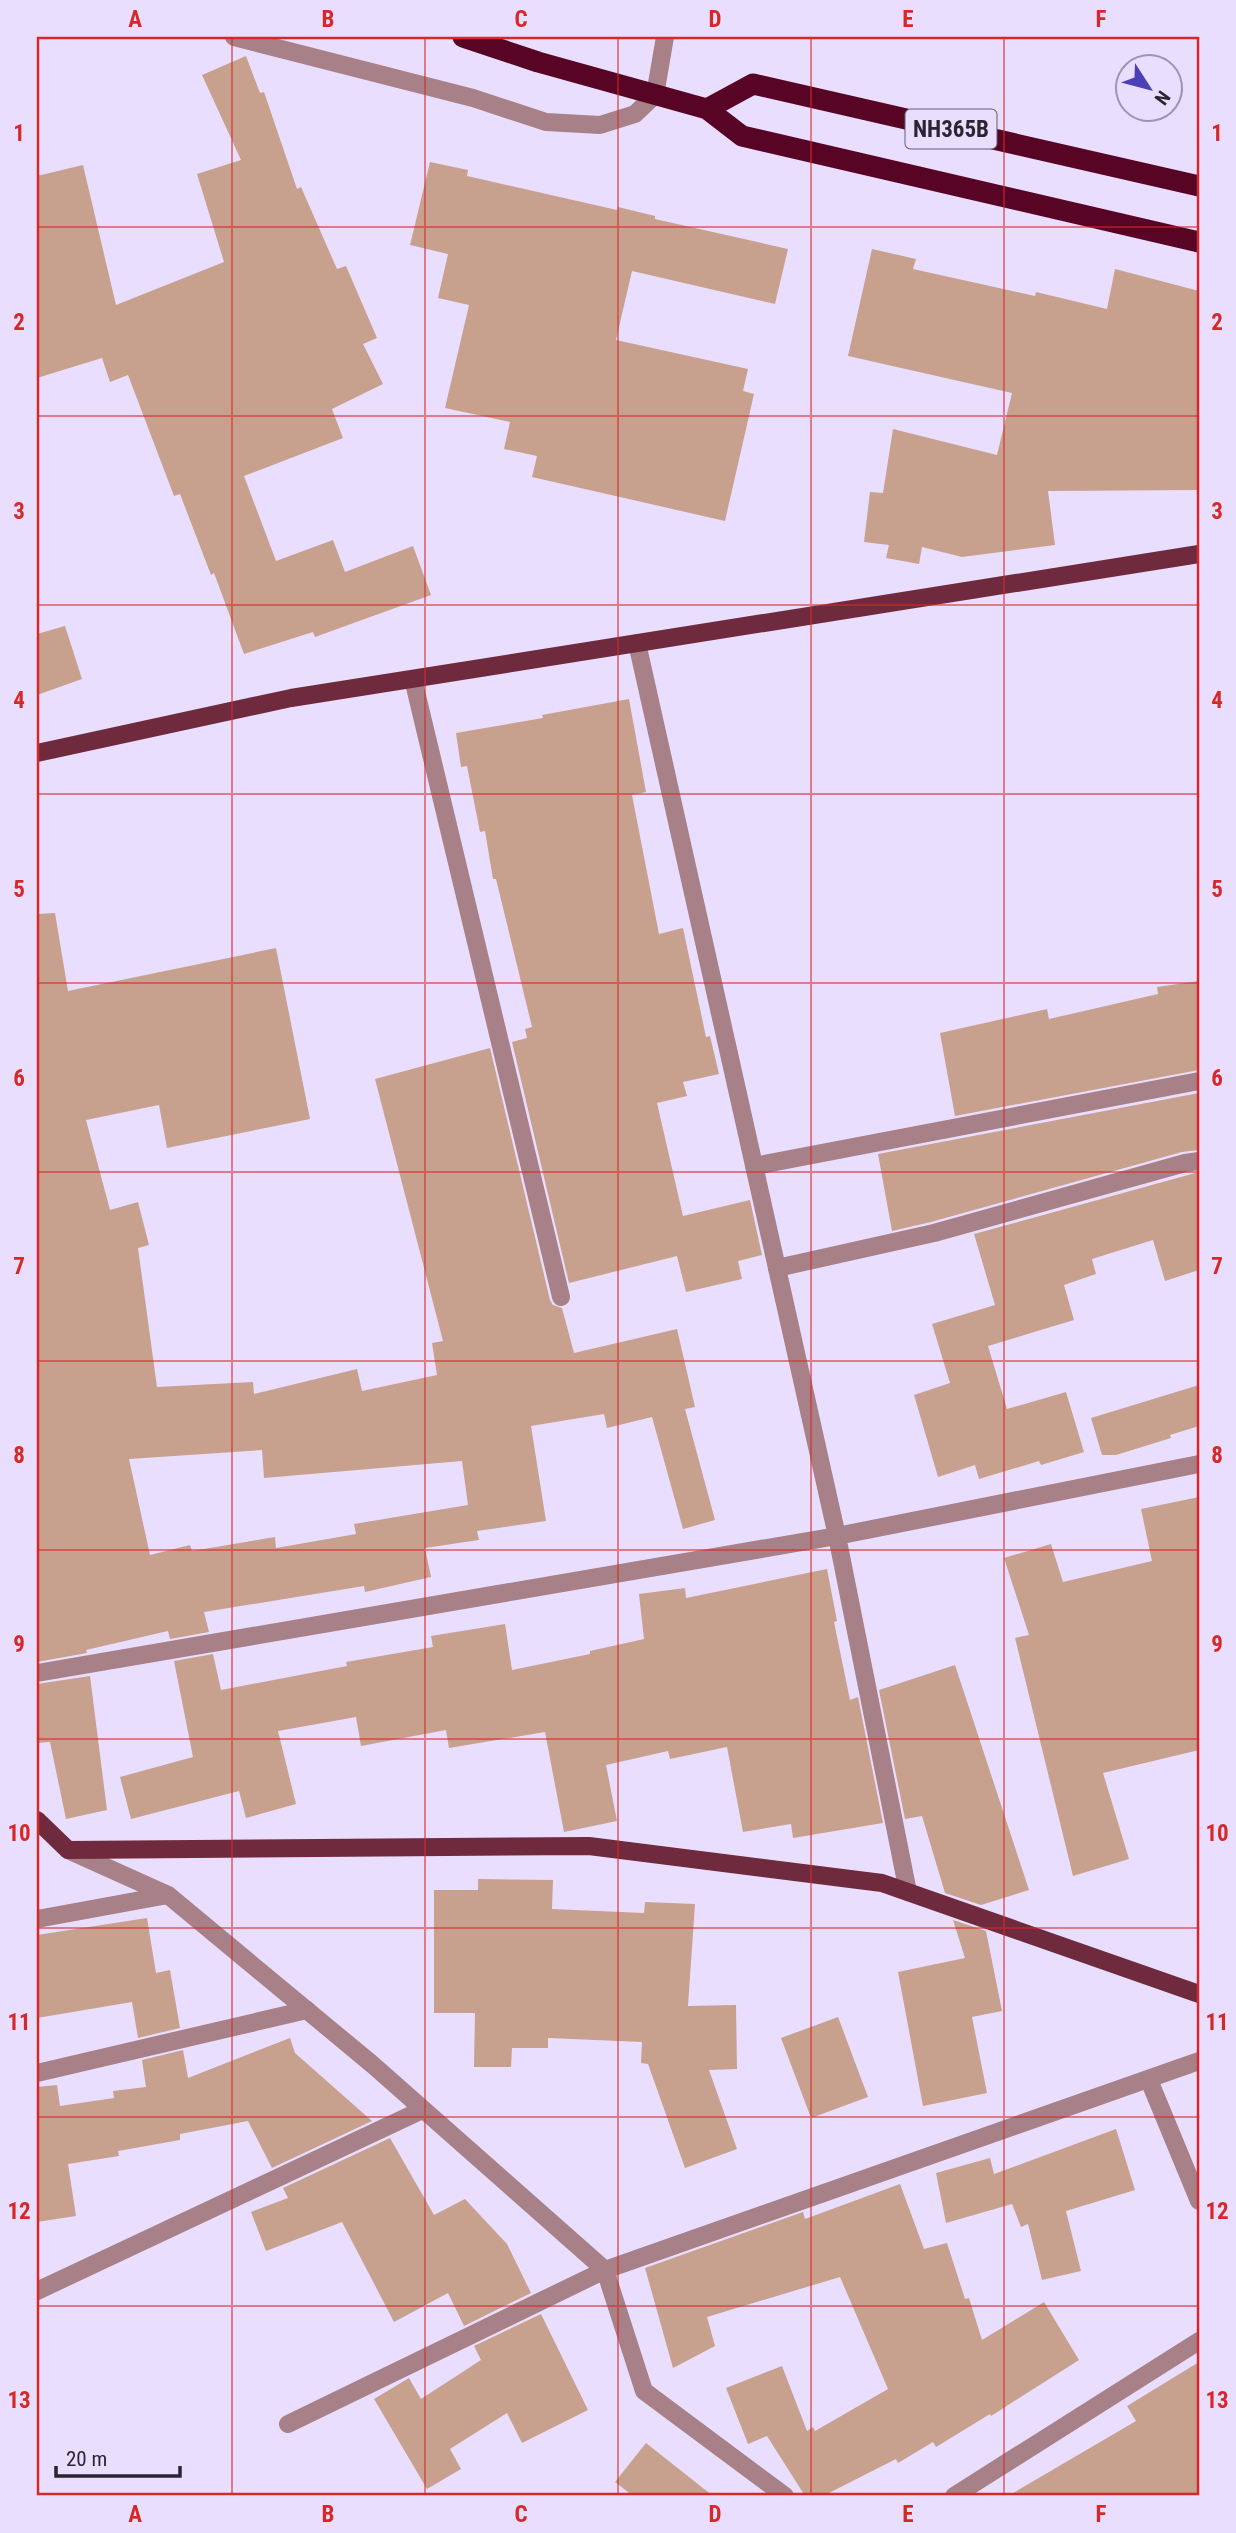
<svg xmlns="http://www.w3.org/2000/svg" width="1236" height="2533" viewBox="0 0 1236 2533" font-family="'Roboto Condensed',sans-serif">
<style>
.building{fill:#c8a08e;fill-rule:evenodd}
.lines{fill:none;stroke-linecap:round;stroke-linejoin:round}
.minor{stroke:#a88087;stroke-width:18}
.major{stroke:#6f2b3d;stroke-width:18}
.highway{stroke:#580425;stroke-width:21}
.grid{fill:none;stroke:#d62828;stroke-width:2;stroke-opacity:0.55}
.labels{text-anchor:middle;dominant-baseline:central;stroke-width:7;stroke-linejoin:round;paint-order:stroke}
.shield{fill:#eadeff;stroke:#635c6f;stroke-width:2}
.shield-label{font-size:23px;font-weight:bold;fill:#292531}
.neatline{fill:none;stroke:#d62828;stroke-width:2.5}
.grid-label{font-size:23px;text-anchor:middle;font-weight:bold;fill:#d62828}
</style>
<rect width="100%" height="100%" fill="#eadeff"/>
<g class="building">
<path d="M246,56L260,93L264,92L297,189L301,187L337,269L346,266L377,338L363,344L383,384L332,409L343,438L244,476L276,561L333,540L345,572L413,546L431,595L315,637L313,632L244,654L214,573L211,575L180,494L174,496L128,375L110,382L102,358L37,378V176L83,165L116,305L224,262L197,174L241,160L202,75Z"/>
<path d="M430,162L468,170L467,176L617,210L618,207L655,216V219L788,249L775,304L632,271L616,340L748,369L743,391L754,394L725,521L532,477L537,456L504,449L510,422L445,408L469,305L438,298L448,254L410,245Z"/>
<path d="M872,249L916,259L913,269L1035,296L1036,292L1107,309L1115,269L1199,291V490L1048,491L1055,545L962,557L922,547L919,564L886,558L889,545L864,542L870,492L883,493L893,429L997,455L1012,393L848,356Z"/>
<path d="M65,626L82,679L37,695V634Z"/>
<path d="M629,699L646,792L632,795L659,934L683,928L706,1037L710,1036L719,1074L683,1082L687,1096L657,1103L683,1216L750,1200L762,1255L738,1261L742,1279L686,1292L677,1256L569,1283L512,1042L527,1038L525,1029L532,1027L496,879H493L485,831L480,832L467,766L461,767L456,733L543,718L542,715Z"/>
<path d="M55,913L68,991L276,948L310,1119L167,1148L159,1105L86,1120L110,1210L138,1202L149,1245L138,1248L157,1387L253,1382L254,1394L357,1369L362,1391L437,1375L432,1343L443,1341L375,1079L490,1048L550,1300L553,1305L562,1308L574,1353L677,1329L695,1407L685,1409L715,1520L683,1529L652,1417L607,1428L604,1414L531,1426L546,1521L477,1531L479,1540L425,1548L431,1577L365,1592L364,1586L204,1612L209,1632L170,1639L168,1631L86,1650L87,1653L37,1662V914ZM262,1450L264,1478L462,1461L468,1505L354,1524L356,1534L276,1548L275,1537L192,1551L190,1545L150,1555L129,1459Z"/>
<path d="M1199,981V1070L955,1116L940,1033L1047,1009L1049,1019L1158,994L1157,987Z"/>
<path d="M1199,1093V1150L1182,1152L931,1222L892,1231L878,1154Z"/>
<path d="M1199,1172V1270L1165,1281L1153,1240L1092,1259L1096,1274L1064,1285L1074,1320L988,1346L1007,1409L1066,1392L1084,1452L1041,1465L1039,1461L979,1479L975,1465L938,1477L914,1395L950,1383L932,1324L995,1305L974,1234Z"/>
<path d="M1199,1385V1426L1170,1435L1171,1438L1116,1455H1102L1091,1418Z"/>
<path d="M1199,1497V1750L1103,1773L1129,1859L1073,1876L1015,1638L1029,1635L1004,1558L1051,1544L1063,1582L1152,1561L1141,1509Z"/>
<path d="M827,1569L837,1621L834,1622L850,1700L858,1697L883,1823L793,1838L791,1824L743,1832L727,1747L670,1759L668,1751L606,1765L617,1821L564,1832L545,1732L449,1748L446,1730L361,1746L356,1717L278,1731L296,1804L246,1818L239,1791L131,1819L120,1777L193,1757L174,1661L213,1654L221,1690L347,1666L346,1662L433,1647L431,1636L505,1624L512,1670L590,1654V1651L644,1639L639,1594L685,1588L686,1598Z"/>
<path d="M955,1665L1029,1890L981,1905L945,1893L922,1816L905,1819L879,1690Z"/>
<path d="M90,1676L107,1810L66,1819L50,1742L37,1743V1684Z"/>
<path d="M478,1879L553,1880L552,1909L644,1913L645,1902L695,1904L688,2006L736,2005L737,2069L709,2070L737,2149L685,2168L648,2064L641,2063L642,2042L548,2038V2048H512L511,2067H474L475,2013H434V1890H478Z"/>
<path d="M147,1918L156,1973L170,1970L180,2028L138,2038L132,2002L37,2018V1935Z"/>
<path d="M953,1920L986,1931L1002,2011L972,2017L987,2093L923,2106L898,1972L965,1958Z"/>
<path d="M838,2017L868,2097L811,2118L781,2038Z"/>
<path d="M290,2038L295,2053L372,2121L272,2168L248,2121L180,2134V2140L118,2151L119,2156L68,2164L76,2216L37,2222V2087L57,2085L60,2106L114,2098L113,2091L146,2087L142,2060L183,2050L188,2078Z"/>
<path d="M1116,2129L1135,2190L1066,2211L1081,2271L1042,2280L1028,2224L1021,2227L1012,2204L946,2223L936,2173L990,2158L994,2174Z"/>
<path d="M390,2138L434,2215L465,2199L507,2244L531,2293L464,2326L448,2293L394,2322L342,2222L266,2251L251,2212L288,2198L283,2188Z"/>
<path d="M900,2184L924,2249L947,2243L965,2299L969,2298L982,2340L1044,2302L1079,2360L991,2416L990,2414L936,2447L933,2442L898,2463L896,2459L823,2496H805L767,2436L748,2444L726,2388L782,2366L807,2431L813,2427L815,2431L888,2389L840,2277L707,2317L715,2346L673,2368L645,2268L803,2212L805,2219Z"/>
<path d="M541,2314L588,2410L522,2443L507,2413L450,2449L461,2469L427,2489L374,2399L409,2378L421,2399L481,2360L474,2346Z"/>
<path d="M1199,2362V2496H1008L1136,2421L1127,2406Z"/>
<path d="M646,2443L713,2496H633L615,2482Z"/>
</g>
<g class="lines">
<g class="minor">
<path d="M234,37L473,98L546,122L600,125L635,114L655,95L665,37"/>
<path d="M413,679L561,1297"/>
<path d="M754,1166L1199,1081"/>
<path d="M777,1268L934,1233L1185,1163L1199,1161"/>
<path d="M37,1673L837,1536L637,643"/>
<path d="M68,1850L168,1895L373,2065L605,2270L1199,2061"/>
<path d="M908,1892L837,1536L1199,1464"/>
<path d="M37,1919L168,1895"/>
<path d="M37,2073L307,2010"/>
<path d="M1149,2080L1199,2201"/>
<path d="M37,2291L422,2110"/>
<path d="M288,2424L605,2270L644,2391L785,2496"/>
<path d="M954,2496L1199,2341"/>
</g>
<g class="major">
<path d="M37,753L291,698L1199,554"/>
<path d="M37,1820L68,1850L589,1846L882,1883L1199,1994"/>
</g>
<g class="highway">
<path d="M463,37L538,62L707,109L742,136L1199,242"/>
<path d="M707,109L753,84L1199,186"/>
</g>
</g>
<path class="grid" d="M232,37V2496M425,37V2496M618,37V2496M811,37V2496M1004,37V2496M37,227H1199M37,416H1199M37,605H1199M37,794H1199M37,983H1199M37,1172H1199M37,1361H1199M37,1550H1199M37,1739H1199M37,1928H1199M37,2117H1199M37,2306H1199"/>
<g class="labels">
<rect class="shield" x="905.5" y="109.5" width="91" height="39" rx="5"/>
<g class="shield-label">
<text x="951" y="129">NH365B</text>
</g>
</g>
<rect width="1236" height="2533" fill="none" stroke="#eadeff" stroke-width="77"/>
<g transform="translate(1149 88) rotate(126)"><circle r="33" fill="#eadeff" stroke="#9d94ad" stroke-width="2"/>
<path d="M0-5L12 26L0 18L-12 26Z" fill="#4d3fb6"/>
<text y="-10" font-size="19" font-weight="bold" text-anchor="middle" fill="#292531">N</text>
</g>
<path d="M56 2466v10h124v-10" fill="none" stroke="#292531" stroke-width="3.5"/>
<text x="66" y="2466" font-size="21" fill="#292531" stroke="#eadeff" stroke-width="5" paint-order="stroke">20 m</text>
<rect x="38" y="38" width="1160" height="2456" class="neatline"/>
<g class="grid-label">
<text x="135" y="27">A</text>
<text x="328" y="27">B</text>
<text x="521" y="27">C</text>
<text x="715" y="27">D</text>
<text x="908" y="27">E</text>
<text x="1101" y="27">F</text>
<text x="19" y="141">1</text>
<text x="1217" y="141">1</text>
<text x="19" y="330">2</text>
<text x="1217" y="330">2</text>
<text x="19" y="519">3</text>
<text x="1217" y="519">3</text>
<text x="19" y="708">4</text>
<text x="1217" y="708">4</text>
<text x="19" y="897">5</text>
<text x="1217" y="897">5</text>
<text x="19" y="1086">6</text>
<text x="1217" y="1086">6</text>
<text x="19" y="1274">7</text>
<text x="1217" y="1274">7</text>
<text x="19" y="1463">8</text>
<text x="1217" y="1463">8</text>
<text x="19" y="1652">9</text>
<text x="1217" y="1652">9</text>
<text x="19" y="1841">10</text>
<text x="1217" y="1841">10</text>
<text x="19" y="2030">11</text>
<text x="1217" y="2030">11</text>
<text x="19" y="2219">12</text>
<text x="1217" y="2219">12</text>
<text x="19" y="2408">13</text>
<text x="1217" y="2408">13</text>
<text x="135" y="2522">A</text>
<text x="328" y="2522">B</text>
<text x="521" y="2522">C</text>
<text x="715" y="2522">D</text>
<text x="908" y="2522">E</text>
<text x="1101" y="2522">F</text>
</g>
</svg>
